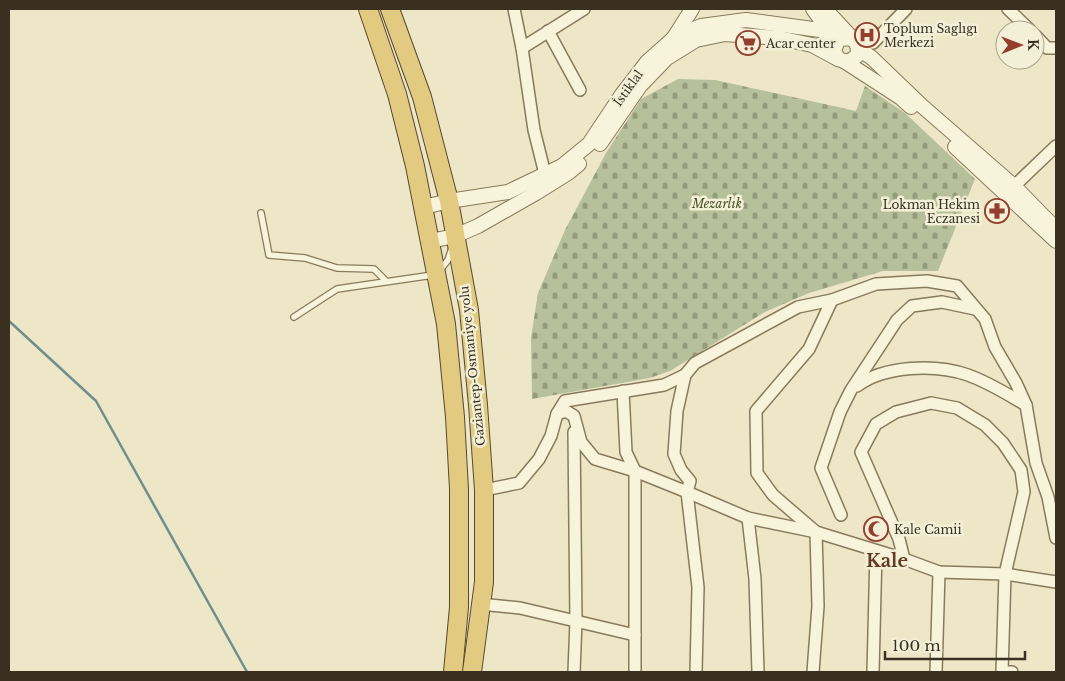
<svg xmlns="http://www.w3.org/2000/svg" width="1065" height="681" viewBox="0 0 1065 681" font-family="'Libre Baskerville',serif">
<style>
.cemetery{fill:url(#cemetery-stones)}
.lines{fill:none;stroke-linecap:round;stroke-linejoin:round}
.stream{stroke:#6f8f8c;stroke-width:2.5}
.service-casing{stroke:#887a5d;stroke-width:8}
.minor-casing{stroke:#887a5d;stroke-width:14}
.tertiary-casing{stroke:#887a5d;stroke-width:16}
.trunk-casing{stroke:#564831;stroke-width:20}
.service{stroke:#f8f3db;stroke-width:5.5}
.minor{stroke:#f8f3db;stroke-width:11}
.tertiary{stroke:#f8f3db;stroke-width:14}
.trunk{stroke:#e2ca80;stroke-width:18}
.labels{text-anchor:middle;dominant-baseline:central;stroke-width:5;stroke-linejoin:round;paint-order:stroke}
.poi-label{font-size:12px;fill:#393020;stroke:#f4f0d7;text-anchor:start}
.street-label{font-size:12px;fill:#393020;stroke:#f4f0d7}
.park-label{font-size:12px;font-style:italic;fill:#435428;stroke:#f4f0d7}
.district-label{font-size:18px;font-weight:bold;fill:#643922;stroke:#f4f0d7}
</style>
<defs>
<pattern id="cemetery-stones" width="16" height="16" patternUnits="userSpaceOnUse" patternTransform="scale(1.25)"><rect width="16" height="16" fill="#b6c09a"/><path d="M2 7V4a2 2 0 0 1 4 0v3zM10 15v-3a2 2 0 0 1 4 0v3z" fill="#959c7d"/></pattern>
</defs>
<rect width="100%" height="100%" fill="#ede7c8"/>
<path class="cemetery" d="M678,79L715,80L856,111L865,86L905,113L975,179L938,271H883L809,293L765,312L670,371L650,378L532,399L531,337L538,293L565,230L606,153L641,99Z"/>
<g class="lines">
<path class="stream" d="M9,321L96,401L247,672"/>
<defs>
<g id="service">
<path d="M261,213L269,255L305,258L337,268L374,269L386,281"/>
<path d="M440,270L448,260L452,248"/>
<path d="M294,317L337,289L433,275"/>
</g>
<g id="minor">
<path d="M514,9L522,48"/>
<path d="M1008,9L1030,30"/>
<path d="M548,31L580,90"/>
<path d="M1035,35L1047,48H1056"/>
<path d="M857,44L873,43L906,9"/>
<path d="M545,174L534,130L522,48L584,9"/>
<path d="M1009,191L1056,146"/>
<path d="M685,375L677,411L674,454L681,470L690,481L687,492L748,518L816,532L904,559L939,572L1005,574L1056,582"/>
<path d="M857,386C885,365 936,364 968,375C988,382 1007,394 1026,405"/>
<path d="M623,391L626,452L635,471V672"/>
<path d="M557,414L565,401L664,385L685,375L695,363L798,307L832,300L876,284L927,281L957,286L985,319L995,347L1016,383L1026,405L1036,463L1048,497L1056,538"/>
<path d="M574,432L576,621L574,672"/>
<path d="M484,490L519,483L539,459L551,436L557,414L566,411L574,416L581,442L595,459L635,471L687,492L698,587L696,672"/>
<path d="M841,515L821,468L840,412L851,390L897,320L912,306L942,302L975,309"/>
<path d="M748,518L755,579L758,672"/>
<path d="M904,559L899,539L861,452L876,424L896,412L931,403L957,408L985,425L1003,443L1021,470L1024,492L1005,574L1002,672"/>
<path d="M480,604L520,608L635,635"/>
<path d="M813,672L818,606L816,532L773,495L757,473L756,411L809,349L832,300"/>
<path d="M873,672L876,551"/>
<path d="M936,672L939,572"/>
<path d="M1006,672H1012"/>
</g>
<g id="tertiary">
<path d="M813,9L823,23L829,36"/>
<path d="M825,9L853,39"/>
<path d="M673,39L692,9"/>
<path d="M858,48L857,56L848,62L838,59L834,50L838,41L841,39L849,38L855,41L858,48L872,58L922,106L1014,186L1056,229"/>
<path d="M844,61L901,98L911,107"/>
<path d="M600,144L640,86L667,58L696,40L725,34L779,38L812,45L838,59"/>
<path d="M955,147L1056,241"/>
<path d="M424,207L449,201L508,192L562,166L589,144L623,93L647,62L675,37L701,26L746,20L820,30L849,38"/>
<path d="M430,241L455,236L478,226L536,193L568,173L579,164"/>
</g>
<g id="trunk">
<path d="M368,9L397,94L415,166L446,324L455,417L459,489V607L453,672"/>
<path d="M390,9L422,97L449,201L469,310L478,405L484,490V582L472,672"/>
</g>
</defs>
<use href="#service" class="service-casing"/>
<use href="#minor" class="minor-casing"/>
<use href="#tertiary" class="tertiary-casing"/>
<use href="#trunk" class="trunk-casing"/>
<use href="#service" class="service"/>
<use href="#minor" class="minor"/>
<use href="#tertiary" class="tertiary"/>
<use href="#trunk" class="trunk"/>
</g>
<defs>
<symbol id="hospital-ring" viewBox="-11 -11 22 22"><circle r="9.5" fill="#f4f0d7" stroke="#943e30" stroke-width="1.5"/><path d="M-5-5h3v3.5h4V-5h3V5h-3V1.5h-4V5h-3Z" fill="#943e30"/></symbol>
<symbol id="supermarket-ring" viewBox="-11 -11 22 22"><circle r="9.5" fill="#f4f0d7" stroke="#943e30" stroke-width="1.5"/><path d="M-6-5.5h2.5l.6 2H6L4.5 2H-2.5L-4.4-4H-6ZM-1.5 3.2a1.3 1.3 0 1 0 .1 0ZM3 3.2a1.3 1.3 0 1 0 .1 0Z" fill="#943e30"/></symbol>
<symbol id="pharmacy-ring" viewBox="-11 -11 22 22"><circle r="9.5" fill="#f4f0d7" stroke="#943e30" stroke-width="1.5"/><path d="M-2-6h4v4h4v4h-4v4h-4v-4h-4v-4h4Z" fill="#943e30"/></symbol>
<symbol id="mosque-ring" viewBox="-11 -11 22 22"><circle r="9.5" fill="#f4f0d7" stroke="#943e30" stroke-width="1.5"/><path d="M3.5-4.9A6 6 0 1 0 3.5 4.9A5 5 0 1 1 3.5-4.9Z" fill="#943e30"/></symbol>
</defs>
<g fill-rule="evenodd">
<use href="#hospital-ring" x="853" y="21" width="28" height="28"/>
<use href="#supermarket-ring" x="734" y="29" width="28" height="28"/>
<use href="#pharmacy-ring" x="983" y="197" width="28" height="28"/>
<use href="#mosque-ring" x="862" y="515" width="28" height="28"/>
</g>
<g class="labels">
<g class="poi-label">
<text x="884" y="28">Toplum Saglıgı<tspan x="884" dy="14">Merkezi</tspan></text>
<text x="766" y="43">Acar center</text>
<text x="980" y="204" text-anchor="end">Lokman Hekim<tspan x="980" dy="14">Eczanesi</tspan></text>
<text x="894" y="529">Kale Camii</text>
</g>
<g class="street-label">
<text transform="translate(628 88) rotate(-54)">İstiklal</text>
<text transform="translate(472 366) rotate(-96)">Gaziantep-Osmaniye yolu</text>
</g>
<g class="park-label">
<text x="717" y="203">Mezarlık</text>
</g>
<g class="district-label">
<text x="887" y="561">Kale</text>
</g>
</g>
<rect width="1065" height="681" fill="none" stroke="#393020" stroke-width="20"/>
<g transform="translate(1020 45) rotate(89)"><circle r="24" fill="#f4f0d7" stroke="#a9a38e"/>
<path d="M0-4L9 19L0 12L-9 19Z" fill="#943e30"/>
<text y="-8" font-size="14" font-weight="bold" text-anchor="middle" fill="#393020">K</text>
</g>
<path d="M885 651v8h140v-8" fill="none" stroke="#393020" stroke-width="2.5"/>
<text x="892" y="651" font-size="15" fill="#393020" stroke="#f4f0d7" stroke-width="4" paint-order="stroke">100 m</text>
</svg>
